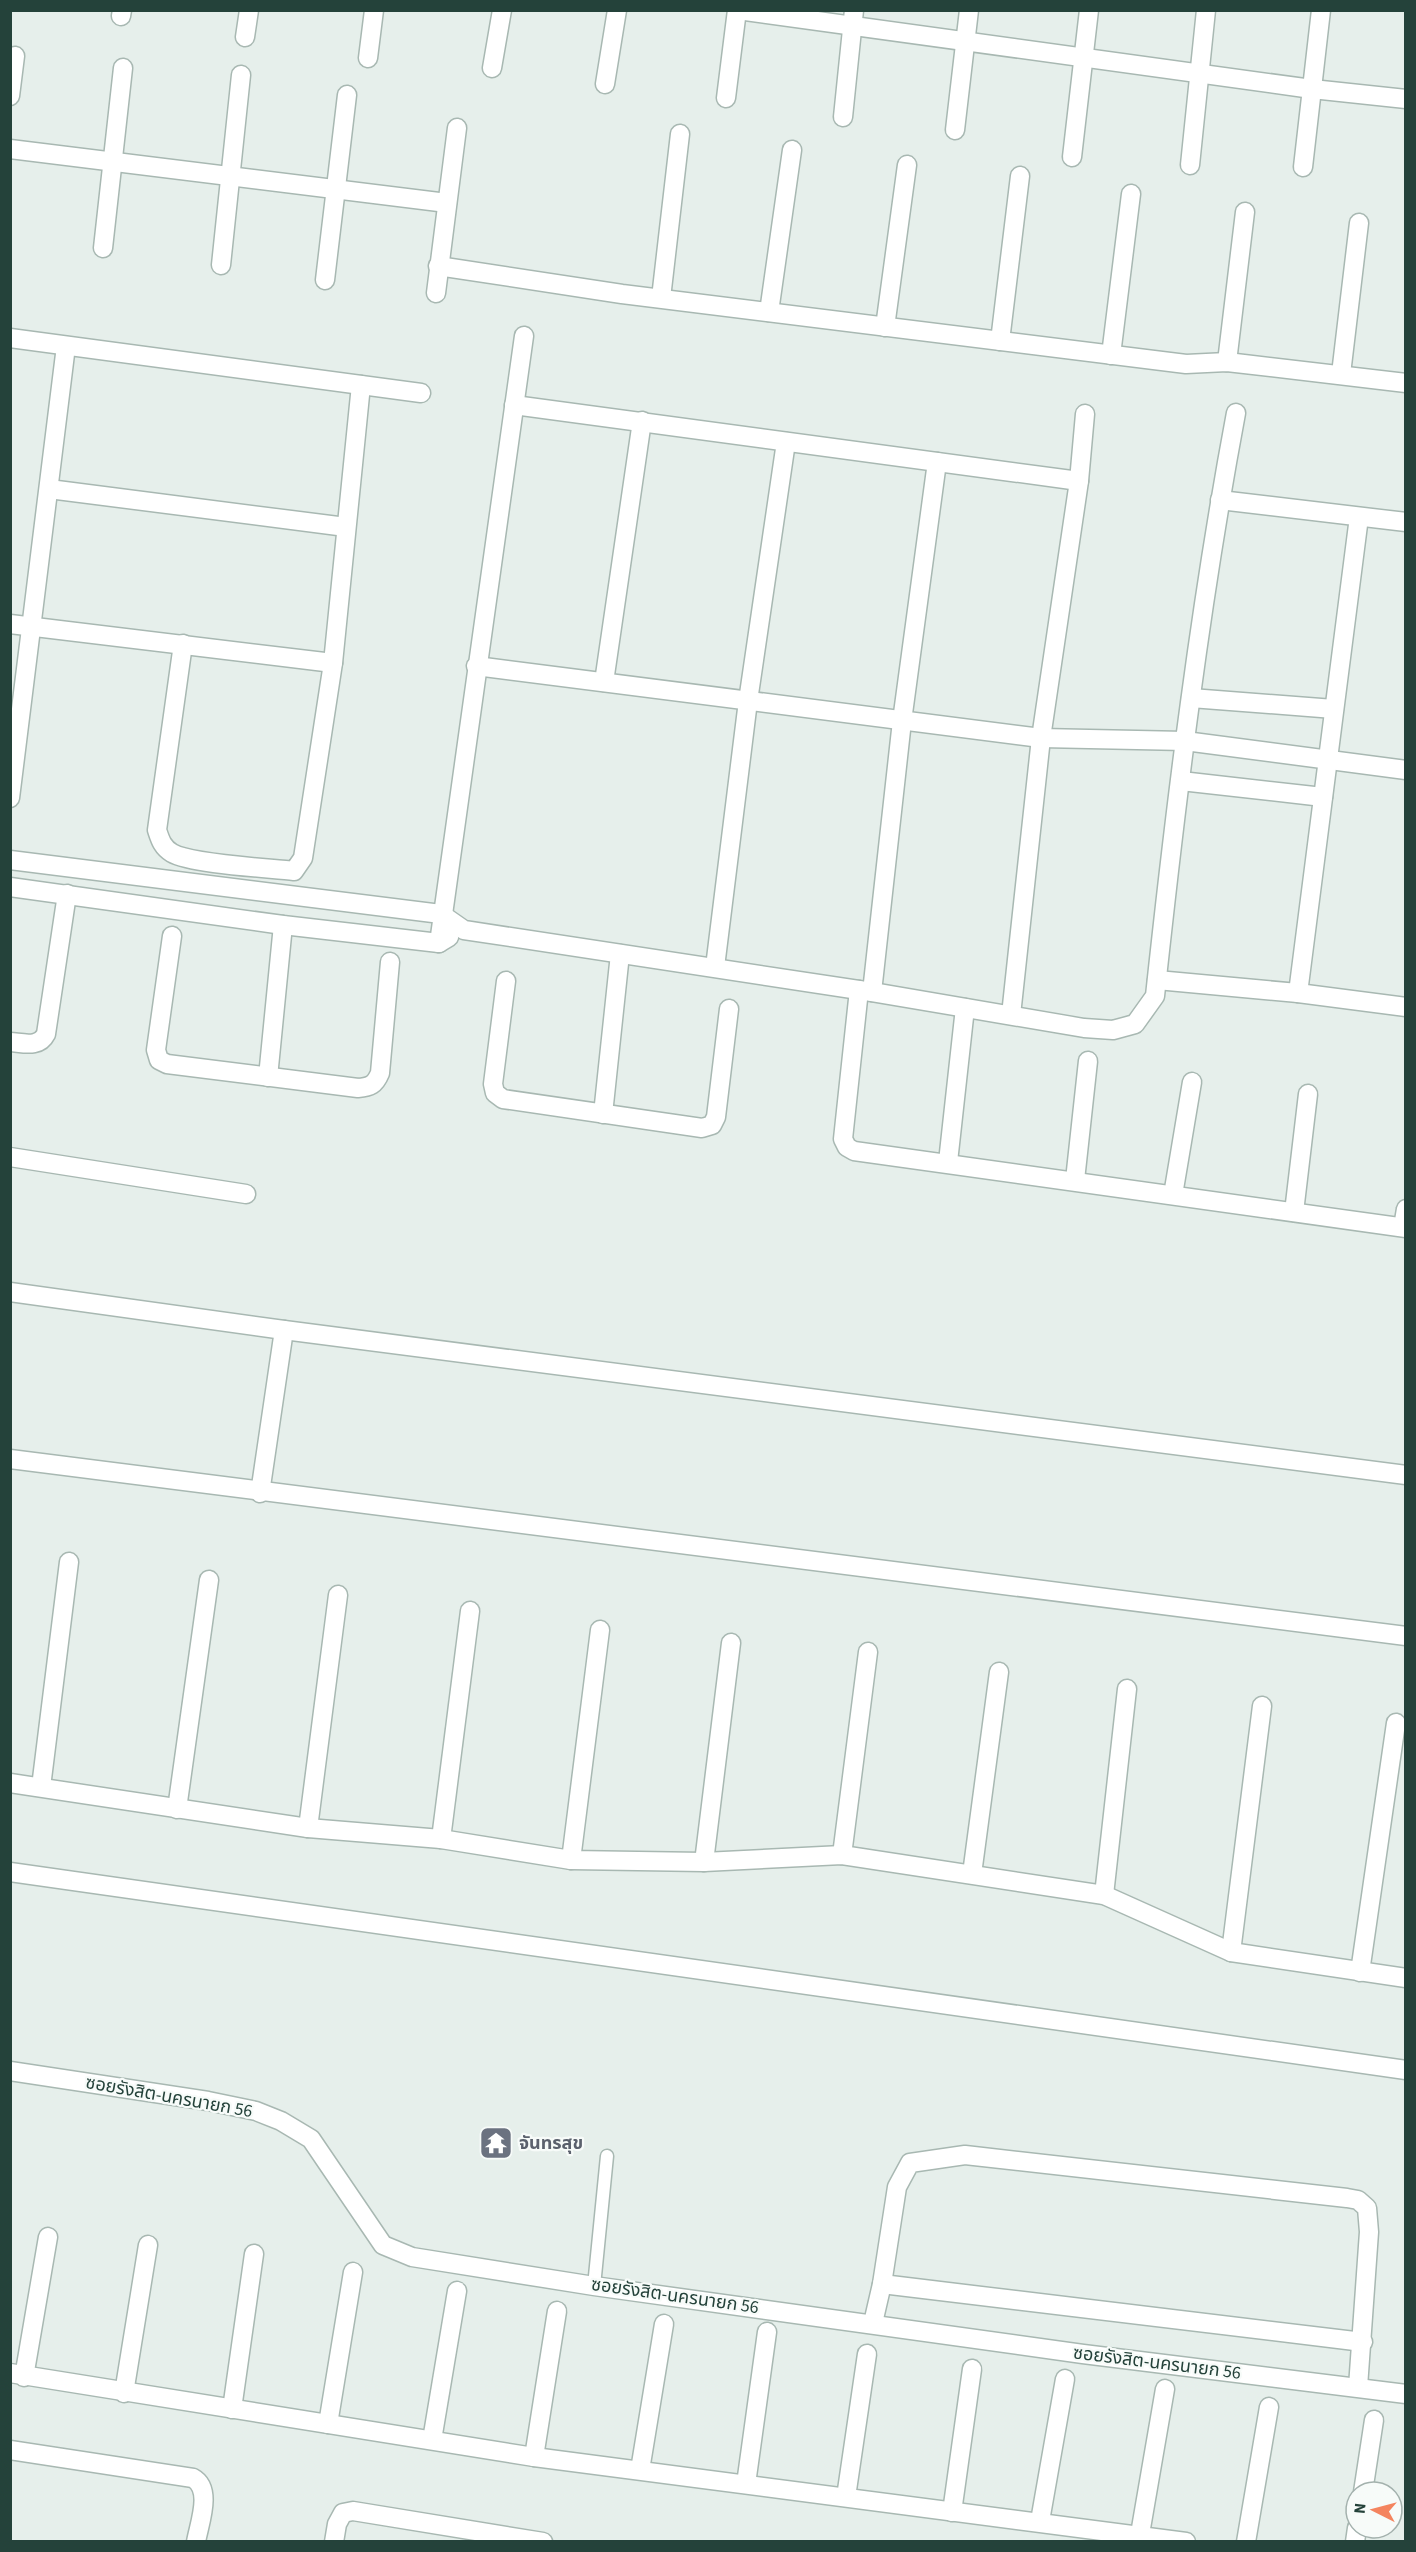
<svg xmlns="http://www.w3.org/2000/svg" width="1416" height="2552" viewBox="0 0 1416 2552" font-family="'Source Sans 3','Noto Sans Thai',sans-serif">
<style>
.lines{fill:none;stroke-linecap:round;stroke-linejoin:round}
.service-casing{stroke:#a8b8b2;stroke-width:15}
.minor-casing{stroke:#a8b8b2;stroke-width:21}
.tertiary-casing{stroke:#a8b8b2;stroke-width:21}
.service{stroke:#fff;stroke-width:12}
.minor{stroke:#fff;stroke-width:18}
.tertiary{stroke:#fff;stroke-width:18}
.labels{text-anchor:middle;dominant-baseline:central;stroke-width:4.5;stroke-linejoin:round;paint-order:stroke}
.street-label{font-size:18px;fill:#24423a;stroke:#f7fbf9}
.worship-label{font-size:18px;font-weight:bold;fill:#5b616d;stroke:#f7fbf9;text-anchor:start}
</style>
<rect width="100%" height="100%" fill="#e6efeb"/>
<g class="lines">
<defs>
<path id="service" d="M594,2286L607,2156"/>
<g id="minor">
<path d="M738,10L1312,89L1406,99"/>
<path d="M121,16L122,10"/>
<path d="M245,37L249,10"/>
<path d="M368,58L374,10"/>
<path d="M492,68L502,10"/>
<path d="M605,84L617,10"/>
<path d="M10,96L15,56"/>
<path d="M726,98L737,10"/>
<path d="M843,117L854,10"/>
<path d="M955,130L969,10"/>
<path d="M10,149L447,203"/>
<path d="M1072,157L1089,10"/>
<path d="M1190,165L1206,10"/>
<path d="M1303,167L1321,10"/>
<path d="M103,248L123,68"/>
<path d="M221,265L241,75"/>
<path d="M438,266L622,294L1186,364L1227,362L1406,383"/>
<path d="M325,280L347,95"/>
<path d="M436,293L457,128"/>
<path d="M661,298L680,134"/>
<path d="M769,312L792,150"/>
<path d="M885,327L907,165"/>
<path d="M10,338L421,393"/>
<path d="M1000,341L1020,176"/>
<path d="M1111,355L1131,194"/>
<path d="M1227,362L1245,212"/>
<path d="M1341,374L1359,223"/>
<path d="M514,405L1079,481"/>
<path d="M49,489L346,527"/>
<path d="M1220,500L1406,522"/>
<path d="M10,624L333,663"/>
<path d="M183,644L157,830C160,839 162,847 172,853C191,864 268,868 294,871L303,858L333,663L361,385"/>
<path d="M476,666L1041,738L1185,741L1406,770"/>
<path d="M604,682L642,421"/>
<path d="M1191,698L1334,709"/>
<path d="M1181,781L1323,797"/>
<path d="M10,798L66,346"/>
<path d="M10,860L441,914L464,930L872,992L1084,1028L1113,1030L1135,1024L1155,996C1176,801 1200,605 1236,413"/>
<path d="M10,887L283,925L439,943L449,937"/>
<path d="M172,936L156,1050L159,1060L167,1064L358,1088C370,1087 375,1085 380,1073L390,962"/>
<path d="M439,943L524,336"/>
<path d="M715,967L748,701L786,442"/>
<path d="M1157,980L1298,993L1406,1007"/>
<path d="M506,981L493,1084L495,1093L503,1099L702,1128L712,1125L716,1117L729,1009"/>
<path d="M859,990L843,1139L847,1147L854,1151L1406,1228"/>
<path d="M872,992L902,721L937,462"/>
<path d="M1298,993L1359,517"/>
<path d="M1011,1015L1041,738L1079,481L1085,414"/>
<path d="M10,1042C24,1043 39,1048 46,1034L67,894"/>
<path d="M268,1077L283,925"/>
<path d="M603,1114L620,954"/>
<path d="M10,1157L246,1194"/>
<path d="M948,1162L965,1008"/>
<path d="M1075,1180L1088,1061"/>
<path d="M1173,1195L1192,1082"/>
<path d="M1294,1212L1308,1094"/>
<path d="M1403,1227L1406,1209"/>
<path d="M10,1292L284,1330L1406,1475"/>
<path d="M10,1459L1406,1636"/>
<path d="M260,1493L284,1330"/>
<path d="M10,1783L308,1828L441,1839L571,1860L704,1862L842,1855L1104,1895L1231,1952L1406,1978"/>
<path d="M41,1787L69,1562"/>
<path d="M177,1809L209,1580"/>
<path d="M308,1828L338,1595"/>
<path d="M441,1839L470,1611"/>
<path d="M842,1855L868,1652"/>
<path d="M571,1860L600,1630"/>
<path d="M704,1862L731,1643"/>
<path d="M10,1872L1406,2070"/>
<path d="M972,1874L999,1672"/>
<path d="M1104,1895L1127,1689"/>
<path d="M1231,1952L1262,1706"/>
<path d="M1360,1972L1396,1723"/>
<path d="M882,2284L1363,2342"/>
<path d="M873,2323L882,2284L897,2187L910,2163L965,2155L1347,2198L1358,2200L1367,2208L1369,2232L1358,2387"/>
<path d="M10,2373L534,2457L1186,2542"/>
<path d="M24,2377L48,2237"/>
<path d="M124,2393L148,2245"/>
<path d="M232,2409L254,2254"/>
<path d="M328,2424L353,2272"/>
<path d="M432,2440L457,2291"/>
<path d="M10,2450L193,2478C213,2489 199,2524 196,2542"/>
<path d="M534,2457L557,2311"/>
<path d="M640,2470L664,2324"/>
<path d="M746,2484L767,2332"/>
<path d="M1363,2492L1374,2420"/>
<path d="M846,2497L867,2354"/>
<path d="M952,2512L972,2369"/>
<path d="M1040,2521L1065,2379"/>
<path d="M1140,2534L1165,2389"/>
<path d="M334,2542L337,2524L343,2513L353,2511L543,2542"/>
<path d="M1246,2542L1269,2407"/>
<path d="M1355,2542L1357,2528"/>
</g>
<path id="tertiary" d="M10,2071L208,2101L256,2111L281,2121L311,2139L383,2245L412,2257L594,2286L1083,2354L1406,2394"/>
</defs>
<use href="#service" class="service-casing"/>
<use href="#minor" class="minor-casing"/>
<use href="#tertiary" class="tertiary-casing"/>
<use href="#service" class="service"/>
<use href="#minor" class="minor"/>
<use href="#tertiary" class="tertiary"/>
</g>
<defs>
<symbol id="temple-square" viewBox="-11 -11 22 22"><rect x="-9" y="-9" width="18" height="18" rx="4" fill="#6b7280" stroke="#f7fbf9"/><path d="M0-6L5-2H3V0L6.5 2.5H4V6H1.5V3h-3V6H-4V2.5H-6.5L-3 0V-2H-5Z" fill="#fff"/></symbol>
</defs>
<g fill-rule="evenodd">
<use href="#temple-square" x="477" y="2124" width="38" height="38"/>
</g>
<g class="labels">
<g class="street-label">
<text transform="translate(169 2097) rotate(10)">ซอยรังสิต-นครนายก 56</text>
<text transform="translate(675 2296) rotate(8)">ซอยรังสิต-นครนายก 56</text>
<text transform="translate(1157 2363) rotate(7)">ซอยรังสิต-นครนายก 56</text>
</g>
<g class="worship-label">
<text x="519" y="2143">จันทรสุข</text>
</g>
</g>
<rect width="1416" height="2552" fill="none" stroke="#24423a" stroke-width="24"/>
<g transform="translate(1374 2510) rotate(276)"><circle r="28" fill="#f7fbf9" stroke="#a3b1ad" stroke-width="1.5"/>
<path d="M0-4.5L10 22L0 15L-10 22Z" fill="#f4845f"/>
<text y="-9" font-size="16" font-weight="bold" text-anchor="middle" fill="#24423a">N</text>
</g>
</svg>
